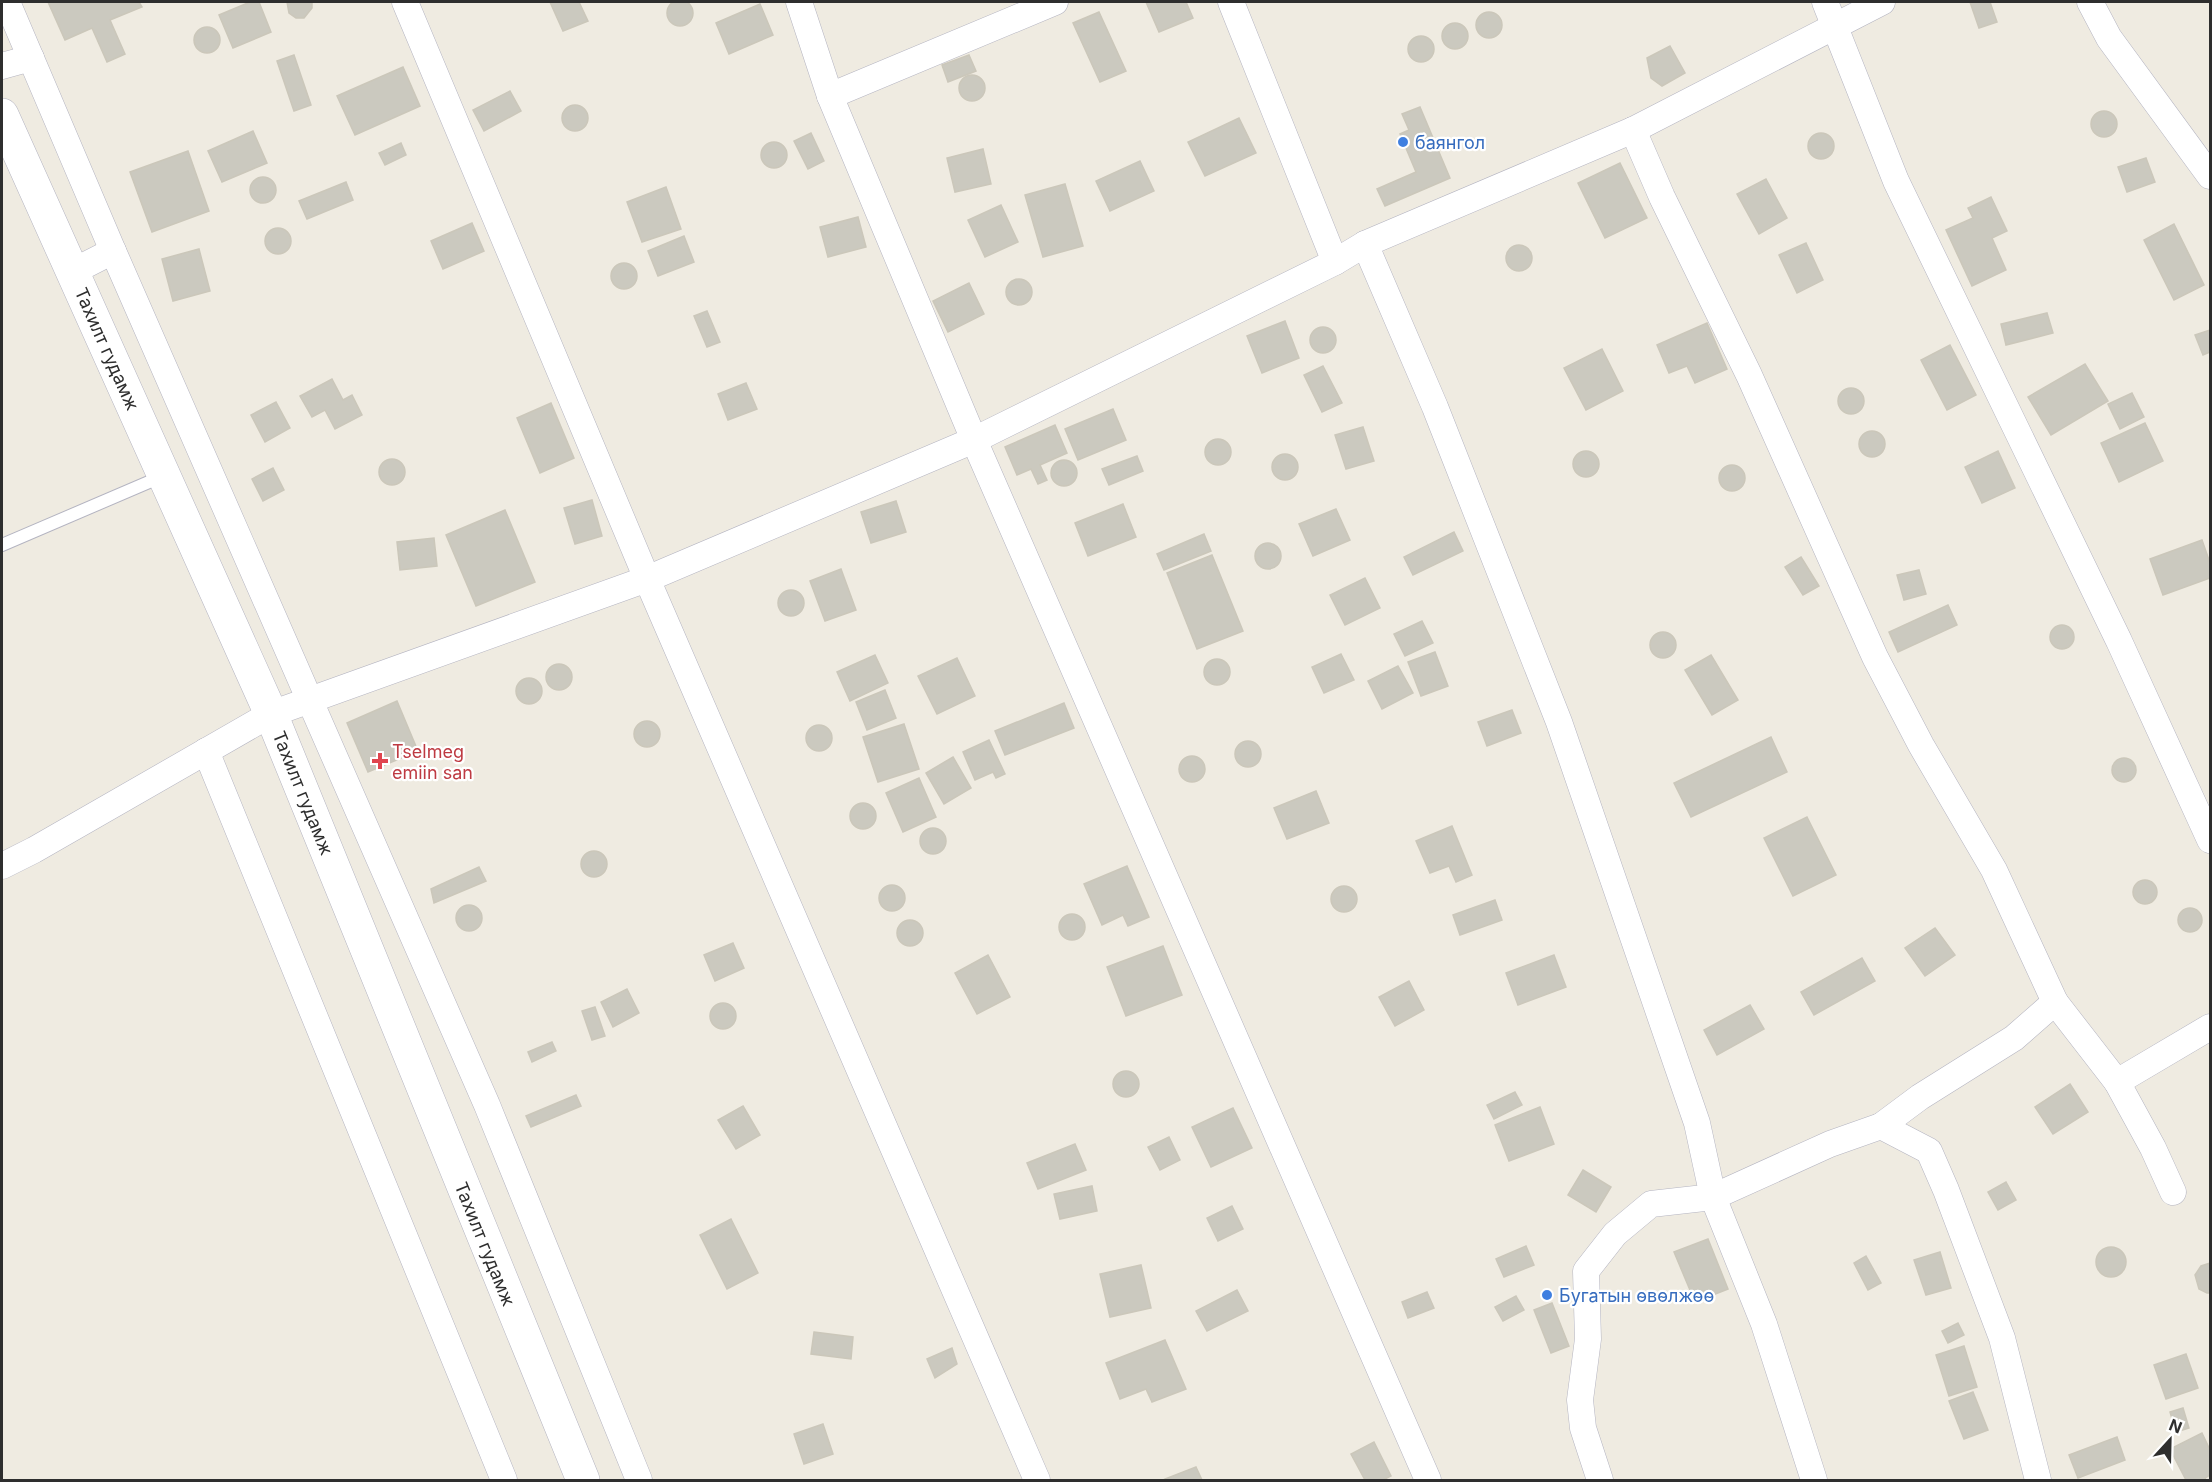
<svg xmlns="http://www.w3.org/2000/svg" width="2212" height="1482" viewBox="0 0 2212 1482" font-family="Inter,sans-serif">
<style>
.building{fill:#cbc9bf;stroke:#cbc7ba;stroke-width:1.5}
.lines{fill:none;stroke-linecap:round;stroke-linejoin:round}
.lane-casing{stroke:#b4b4c1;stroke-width:14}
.street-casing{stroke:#b4b4c1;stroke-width:27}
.secondary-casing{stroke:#b4b4c1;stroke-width:34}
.lane{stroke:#fff;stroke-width:12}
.street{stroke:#fff;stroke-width:26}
.secondary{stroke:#fff;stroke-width:33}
.shop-dot{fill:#3f7fe0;stroke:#fff;stroke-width:2}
.health-dot{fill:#e0444e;stroke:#fff;stroke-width:2}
.labels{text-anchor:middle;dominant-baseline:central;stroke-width:4.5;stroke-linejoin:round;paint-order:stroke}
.shop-label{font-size:18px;fill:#366cbe;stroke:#fff;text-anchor:start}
.street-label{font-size:18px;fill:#2e2e2e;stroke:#fff}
.health-label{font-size:18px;fill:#be3a42;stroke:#fff;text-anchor:start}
</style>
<rect width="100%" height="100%" fill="#efebe1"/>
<g class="building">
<circle cx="680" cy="13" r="13"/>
<path d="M48,2H139L142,7L110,20L125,54L107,62L92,28L65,40Z"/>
<path d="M250,2H259L271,32L233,48L219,15Z"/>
<path d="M287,2H312V8L304,18H296L289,13Z"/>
<path d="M550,2H579L588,21L563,31Z"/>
<path d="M1146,2H1186L1193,18L1159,32Z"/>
<path d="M1970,2H1990L1997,22L1979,28Z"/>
<path d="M760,4L773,35L729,54L716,23Z"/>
<path d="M1099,12L1126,71L1100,82L1073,23Z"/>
<circle cx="1489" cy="25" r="13"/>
<circle cx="1455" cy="36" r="13"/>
<circle cx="207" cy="40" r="13"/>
<circle cx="1421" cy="49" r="13"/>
<path d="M1670,46L1685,73L1662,86L1651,78L1647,58Z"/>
<path d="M294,55L311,105L294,111L277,61Z"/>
<path d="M969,55L976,71L948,82L942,65Z"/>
<path d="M403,67L420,106L355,135L337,96Z"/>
<circle cx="972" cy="88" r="13"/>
<path d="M510,91L521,111L484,131L473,110Z"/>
<circle cx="575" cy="118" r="13"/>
<path d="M1420,107L1450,178L1385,206L1377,189L1416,172L1400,134L1409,130L1402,114Z"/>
<circle cx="2104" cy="124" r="13"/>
<path d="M1239,118L1256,153L1205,176L1188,142Z"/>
<path d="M253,131L267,163L222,182L208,151Z"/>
<path d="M811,133L824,161L808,169L794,141Z"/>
<circle cx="1821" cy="146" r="13"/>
<circle cx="774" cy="155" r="13"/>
<path d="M401,143L406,155L385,165L379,153Z"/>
<path d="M983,149L991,184L955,192L947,158Z"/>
<path d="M188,151L209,211L152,232L130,172Z"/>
<path d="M2146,158L2155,182L2127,192L2118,167Z"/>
<path d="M1140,161L1154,191L1110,211L1096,181Z"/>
<path d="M1620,163L1647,218L1605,238L1578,183Z"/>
<circle cx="263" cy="190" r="13"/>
<path d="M1766,179L1787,218L1759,234L1737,194Z"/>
<path d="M346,182L353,200L307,219L299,201Z"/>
<path d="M1065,184L1083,246L1043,257L1025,195Z"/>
<path d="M666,187L681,229L642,242L627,202Z"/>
<path d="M1991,197L2007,231L1992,238L2006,270L1972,286L1946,230L1973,218L1968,208Z"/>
<path d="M1001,205L1018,242L985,257L968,220Z"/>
<path d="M858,217L866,247L828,257L820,227Z"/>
<path d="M472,223L484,251L443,269L431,241Z"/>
<path d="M2174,224L2204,285L2174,300L2144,240Z"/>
<circle cx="278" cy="241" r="13"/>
<path d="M684,236L694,262L658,276L648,251Z"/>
<path d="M1806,243L1823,280L1797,293L1779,255Z"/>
<circle cx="1519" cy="258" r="13"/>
<path d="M199,249L210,291L173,301L162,259Z"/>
<circle cx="624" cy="276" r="13"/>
<circle cx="1019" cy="292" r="13"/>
<path d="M969,283L984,314L948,332L933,301Z"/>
<path d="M707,311L720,342L707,347L694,316Z"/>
<path d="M2047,313L2053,333L2006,345L2001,324Z"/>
<path d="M1285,321L1299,358L1262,373L1247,336Z"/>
<path d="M1707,323L1727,369L1695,383L1687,366L1669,373L1657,345Z"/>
<circle cx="1323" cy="340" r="13"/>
<path d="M2210,330V352L2203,355L2195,335Z"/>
<path d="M1950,345L1976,395L1947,410L1921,360Z"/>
<path d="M1602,349L1623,391L1586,410L1564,368Z"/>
<path d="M2085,364L2108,401L2051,435L2028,397Z"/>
<path d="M1323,366L1342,403L1322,412L1304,375Z"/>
<path d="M332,379L343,400L352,395L362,415L335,429L325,410L312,417L300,396Z"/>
<path d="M746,383L757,409L728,420L718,394Z"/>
<circle cx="1851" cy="401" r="13"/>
<path d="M2132,393L2144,417L2120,429L2108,404Z"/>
<path d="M276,402L290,428L265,442L251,415Z"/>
<path d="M551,403L574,458L540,473L517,418Z"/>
<path d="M1113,409L1126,440L1078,460L1065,429Z"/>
<path d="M2145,423L2163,461L2119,482L2101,443Z"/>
<path d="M1055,425L1067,453L1040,465L1047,480L1038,484L1031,469L1017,475L1005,447Z"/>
<path d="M1363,427L1374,461L1346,469L1335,435Z"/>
<circle cx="1872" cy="444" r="13"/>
<circle cx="1218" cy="452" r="13"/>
<path d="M1998,451L2015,488L1982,503L1965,467Z"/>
<circle cx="1586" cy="464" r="13"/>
<circle cx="1285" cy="467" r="13"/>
<path d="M1137,456L1143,471L1109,485L1102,469Z"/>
<circle cx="392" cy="472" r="13"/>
<circle cx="1064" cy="473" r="13"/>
<circle cx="1732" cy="478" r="13"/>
<path d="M273,468L284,490L263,501L252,479Z"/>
<path d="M592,500L602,536L575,544L564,508Z"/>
<path d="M896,501L906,532L871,543L861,512Z"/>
<path d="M1123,504L1136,537L1088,556L1075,523Z"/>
<path d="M1336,509L1350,540L1313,556L1299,524Z"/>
<path d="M505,510L535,582L476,606L446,535Z"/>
<path d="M1454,532L1463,551L1413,575L1404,557Z"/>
<path d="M1204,534L1211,551L1164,570L1157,554Z"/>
<path d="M434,538L437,566L400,570L397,542Z"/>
<path d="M2202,540L2210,563V578L2163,595L2150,559Z"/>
<circle cx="1268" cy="556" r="13"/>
<path d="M1212,555L1243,631L1197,649L1167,573Z"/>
<path d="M1801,557L1819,586L1803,595L1785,567Z"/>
<path d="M841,569L856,610L825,621L810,581Z"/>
<path d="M1919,570L1926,594L1904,600L1897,575Z"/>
<path d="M1365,578L1380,608L1345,625L1330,595Z"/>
<circle cx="791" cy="603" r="13"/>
<path d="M1948,605L1957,625L1898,652L1889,632Z"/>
<path d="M1422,621L1433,643L1405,656L1394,634Z"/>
<circle cx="2062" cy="637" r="12"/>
<circle cx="1663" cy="645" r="13"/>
<path d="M1435,652L1448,686L1421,696L1408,662Z"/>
<path d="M1341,654L1354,680L1324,693L1312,667Z"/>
<path d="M875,655L888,683L850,701L837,672Z"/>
<path d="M1711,655L1738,700L1712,715L1685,670Z"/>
<path d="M957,658L975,696L937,714L918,676Z"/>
<circle cx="1217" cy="672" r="13"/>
<circle cx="559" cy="677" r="13"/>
<path d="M1398,666L1413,693L1382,709L1368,681Z"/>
<circle cx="529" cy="691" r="13"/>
<path d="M885,690L896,718L867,730L856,702Z"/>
<path d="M397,701L418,751L368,772L347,723Z"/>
<path d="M1064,703L1074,728L1005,755L995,731Z"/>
<path d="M1512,710L1521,733L1487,746L1478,722Z"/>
<circle cx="647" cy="734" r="13"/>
<path d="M904,724L919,769L878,782L863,737Z"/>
<circle cx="819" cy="738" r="13"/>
<path d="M1771,737L1787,772L1691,817L1674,783Z"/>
<path d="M989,740L1005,774L996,778L993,772L975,780L963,752Z"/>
<circle cx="1248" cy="754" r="13"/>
<circle cx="1192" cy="769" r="13"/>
<path d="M953,757L971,788L944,804L926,773Z"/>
<circle cx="2124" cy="770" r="12"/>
<path d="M919,778L936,817L903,832L886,793Z"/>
<path d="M1316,791L1329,823L1287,839L1274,808Z"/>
<circle cx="863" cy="816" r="13"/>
<path d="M1807,817L1836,875L1793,896L1764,838Z"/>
<path d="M1452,826L1472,875L1456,882L1449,866L1430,873L1416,841Z"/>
<circle cx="933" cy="841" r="13"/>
<circle cx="594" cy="864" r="13"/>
<path d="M1127,866L1149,917L1128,926L1123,915L1102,925L1084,884Z"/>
<path d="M479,867L486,881L434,903L431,889Z"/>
<circle cx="2145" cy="892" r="12"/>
<circle cx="892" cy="898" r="13"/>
<circle cx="1344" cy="899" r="13"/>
<path d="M1495,900L1502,920L1460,935L1453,915Z"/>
<circle cx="469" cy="918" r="13"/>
<circle cx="2190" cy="920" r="12"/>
<circle cx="1072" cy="927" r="13"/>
<circle cx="910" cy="933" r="13"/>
<path d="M1935,928L1955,955L1925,976L1905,948Z"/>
<path d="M733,943L744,968L715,981L704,955Z"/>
<path d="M1163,946L1182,995L1126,1016L1107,967Z"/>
<path d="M988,955L1010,997L977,1014L955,973Z"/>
<path d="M1554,955L1566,987L1518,1005L1506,973Z"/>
<path d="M1862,958L1875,981L1814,1015L1801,992Z"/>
<path d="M1409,981L1424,1010L1395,1026L1379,997Z"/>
<path d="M627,989L639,1013L613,1027L601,1002Z"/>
<circle cx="723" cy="1016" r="13"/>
<path d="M1750,1005L1764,1029L1717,1055L1704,1030Z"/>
<path d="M595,1007L605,1036L592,1040L582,1011Z"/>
<path d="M552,1042L556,1051L532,1062L528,1052Z"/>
<circle cx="1126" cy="1084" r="13"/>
<path d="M2070,1084L2088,1112L2053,1134L2035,1107Z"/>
<path d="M1515,1092L1522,1105L1494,1119L1487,1105Z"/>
<path d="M576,1095L581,1106L531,1127L526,1116Z"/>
<path d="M743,1106L760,1135L736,1149L718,1120Z"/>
<path d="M1540,1107L1554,1144L1509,1161L1495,1125Z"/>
<path d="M1233,1108L1252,1148L1211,1167L1192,1127Z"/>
<path d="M1169,1137L1180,1160L1160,1170L1148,1147Z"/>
<path d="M1075,1144L1086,1170L1038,1189L1027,1163Z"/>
<path d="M1583,1170L1611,1187L1596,1212L1568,1195Z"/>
<path d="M2006,1182L2016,1200L1998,1210L1988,1192Z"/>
<path d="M1092,1186L1097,1211L1060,1219L1054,1194Z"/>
<path d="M1232,1206L1243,1229L1218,1241L1207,1218Z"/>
<path d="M731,1219L758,1273L727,1289L700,1235Z"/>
<path d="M1708,1239L1728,1289L1695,1302L1674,1252Z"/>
<path d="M1526,1246L1534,1265L1504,1277L1496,1259Z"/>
<circle cx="2111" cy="1262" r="15"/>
<path d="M1940,1252L1951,1288L1926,1295L1914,1260Z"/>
<path d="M1866,1256L1881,1283L1868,1290L1854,1263Z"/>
<path d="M2210,1263V1293H2207L2199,1289L2195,1275L2201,1266Z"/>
<path d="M1141,1265L1151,1308L1110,1317L1100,1274Z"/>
<path d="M1237,1290L1248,1311L1207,1331L1196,1311Z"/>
<path d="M1427,1292L1434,1308L1408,1318L1402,1302Z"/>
<path d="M1516,1296L1524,1310L1503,1321L1495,1307Z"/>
<path d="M1552,1303L1569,1346L1551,1353L1534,1310Z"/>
<path d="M1958,1323L1964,1335L1948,1343L1942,1331Z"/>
<path d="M814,1332L853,1337L851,1359L811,1354Z"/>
<path d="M1165,1340L1186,1389L1152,1402L1146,1389L1120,1399L1106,1363Z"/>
<path d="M1964,1346L1977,1387L1949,1396L1936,1355Z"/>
<path d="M952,1348L957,1364L935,1378L927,1359Z"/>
<path d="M2186,1354L2198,1388L2166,1399L2154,1365Z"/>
<path d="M1973,1392L1988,1430L1964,1439L1949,1401Z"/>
<path d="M2183,1408L2189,1428L2176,1432L2170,1412Z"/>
<path d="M823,1424L833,1454L804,1464L794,1434Z"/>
<path d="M2202,1433L2210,1450V1475L2205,1478L2206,1480H2186L2170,1449Z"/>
<path d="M2117,1437L2125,1460L2078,1478L2069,1455Z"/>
<path d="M1374,1442L1391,1476L1383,1480H1365L1351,1454Z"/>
<path d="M1196,1467L1202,1480H1166L1165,1479Z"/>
</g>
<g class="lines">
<defs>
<path id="lane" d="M2,545L163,476"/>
<g id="street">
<path d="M7,2L113,251L487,1105L639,1480"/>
<path d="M405,2L647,579L1037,1480"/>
<path d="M799,2L830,96L974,440L1428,1480"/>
<path d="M1231,2L1335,262"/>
<path d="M1825,2L1896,181L2119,641L2210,840"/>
<path d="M2090,2L2109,38L2210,176"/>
<path d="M2,66L31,58"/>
<path d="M830,96L1055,2"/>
<path d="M1633,130L1662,197L1749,375L1875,657L1921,745L1994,870L2055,1002"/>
<path d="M1365,244L1435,407L1559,722L1697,1123L1713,1197L1651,1204L1615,1234L1586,1271L1588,1339L1580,1400L1583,1428L1600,1480"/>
<path d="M72,272L113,251"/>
<path d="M206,751L504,1480"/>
<path d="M2,866L34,850L271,714L647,579L974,440L1335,262L1365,244L1633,130L1882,2"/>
<path d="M2117,1082L2153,1148L2173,1192"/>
<path d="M1881,1126L1929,1151L1946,1190L2002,1338L2038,1480"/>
<path d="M1814,1480L1764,1324L1713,1197L1830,1144L1881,1126L1920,1097L2014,1038L2055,1002L2117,1082L2210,1027"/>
</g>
<path id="secondary" d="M2,115L271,714L583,1480"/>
</defs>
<use href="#lane" class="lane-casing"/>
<use href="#street" class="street-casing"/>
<use href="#secondary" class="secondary-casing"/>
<use href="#lane" class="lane"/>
<use href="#street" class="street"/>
<use href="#secondary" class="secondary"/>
</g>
<g class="shop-dot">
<circle cx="1403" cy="142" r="6"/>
<circle cx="1547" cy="1295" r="6"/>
</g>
<path class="health-dot" d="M377 752h6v6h6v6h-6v6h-6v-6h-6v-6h6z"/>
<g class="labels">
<g class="shop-label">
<text x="1415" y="142">баянгол</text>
<text x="1559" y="1295">Бугатын өвөлжөө</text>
</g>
<g class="street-label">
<text transform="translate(107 349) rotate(66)">Тахилт гудамж</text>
<text transform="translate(303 793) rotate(68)">Тахилт гудамж</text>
<text transform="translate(485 1244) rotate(68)">Тахилт гудамж</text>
</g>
<g class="health-label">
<text x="392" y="751">Tselmeg<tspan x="392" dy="21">emiin san</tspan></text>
</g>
</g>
<rect width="2212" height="1482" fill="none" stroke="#2e2e2e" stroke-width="6"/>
<g transform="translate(2170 1440) rotate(22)" stroke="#ffffff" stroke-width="4.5" paint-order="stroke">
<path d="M0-4.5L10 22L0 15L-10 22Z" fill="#2e2e2e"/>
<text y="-9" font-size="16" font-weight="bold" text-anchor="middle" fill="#2e2e2e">N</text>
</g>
</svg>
